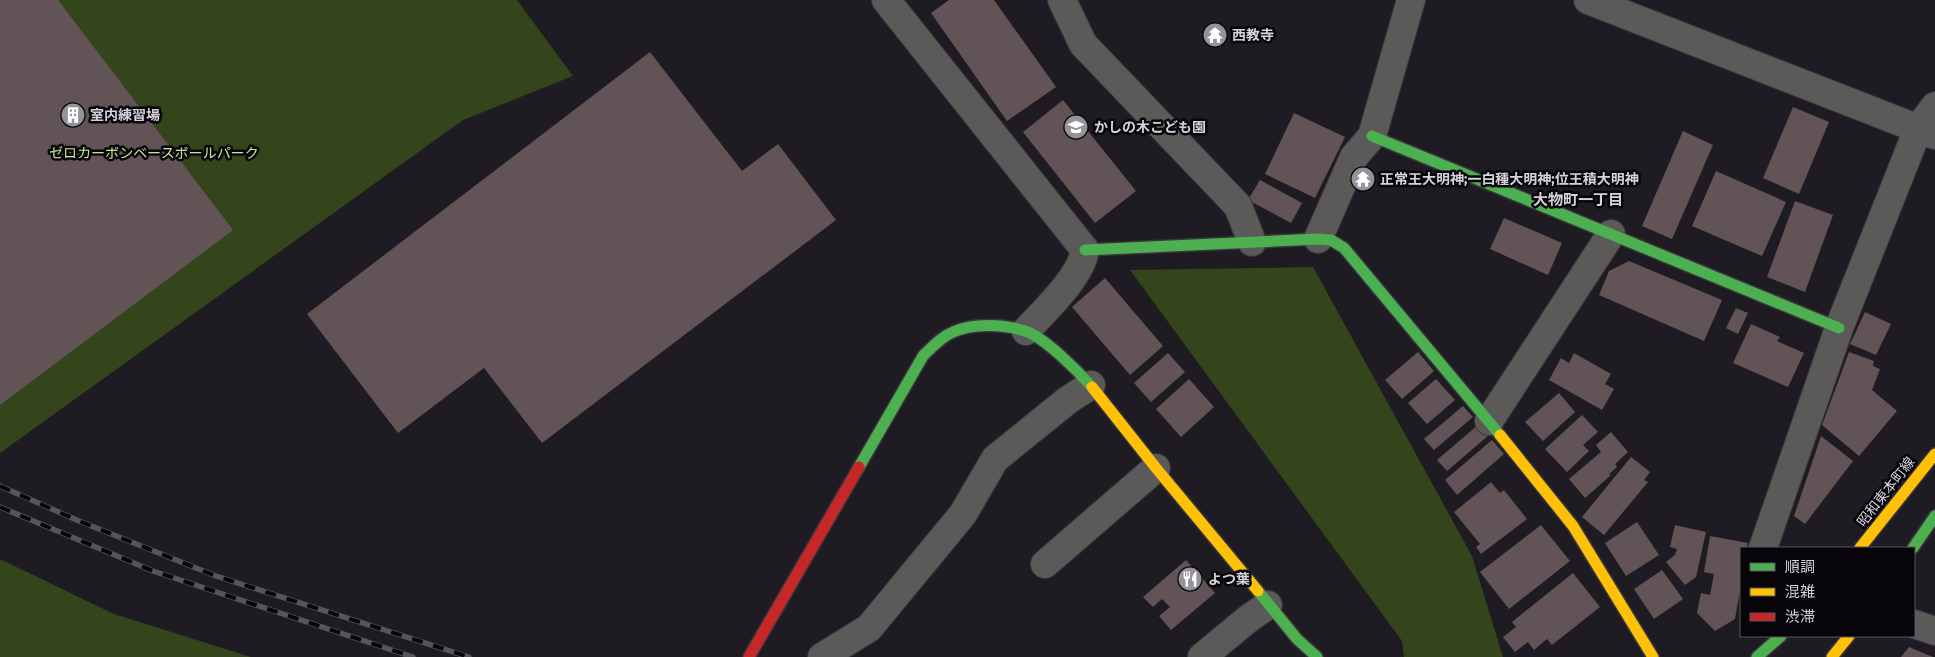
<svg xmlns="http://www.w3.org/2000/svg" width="1935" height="657" viewBox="0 0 1935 657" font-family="'Fira Sans','Noto Sans JP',sans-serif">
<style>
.green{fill:#34441b}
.building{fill:#625456}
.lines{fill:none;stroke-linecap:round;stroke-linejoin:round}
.street-casing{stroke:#38353b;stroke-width:30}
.fast-casing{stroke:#38353b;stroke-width:14}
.slow-casing{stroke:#38353b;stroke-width:14}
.jam-casing{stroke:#38353b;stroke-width:14}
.street{stroke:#5b5a59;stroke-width:28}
.fast{stroke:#4caf50;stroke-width:11}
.slow{stroke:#ffc107;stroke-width:11}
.jam{stroke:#c62828;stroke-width:11}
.rail-casing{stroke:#575557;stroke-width:5.5}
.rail{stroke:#07050a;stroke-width:4;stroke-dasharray:11;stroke-linecap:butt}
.labels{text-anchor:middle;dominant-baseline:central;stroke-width:5;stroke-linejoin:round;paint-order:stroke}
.poi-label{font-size:14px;font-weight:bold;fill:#d5d2da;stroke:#07050a;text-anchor:start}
.park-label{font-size:14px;fill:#c4e793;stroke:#07050a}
.street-label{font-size:14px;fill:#d5d2da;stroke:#07050a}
.neighbourhood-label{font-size:15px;font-weight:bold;fill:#d5d2da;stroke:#07050a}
</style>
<rect width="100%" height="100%" fill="#1e1b22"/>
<g class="green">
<path d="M0,0H517L573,76L463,120L0,453Z"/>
<path d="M1313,267L1472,556L1503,657H1404L1402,641L1130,270Z"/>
<path d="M0,559L114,614L251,657H0Z"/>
</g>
<g class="building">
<path d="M0,0H58L233,230L0,405Z"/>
<path d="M949,0H994L1056,87L1007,121L931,13Z"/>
<path d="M650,52L742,171L778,144L836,220L542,443L484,368L398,433L307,314Z"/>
<path d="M1063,100L1136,191L1095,223L1023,132Z"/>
<path d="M1793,107L1829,122L1799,194L1763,178Z"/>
<path d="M1294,113L1345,137L1315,198L1265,174Z"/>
<path d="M1683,131L1713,145L1672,239L1642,226Z"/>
<path d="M1716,171L1786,202L1762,256L1692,226Z"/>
<path d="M1260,180L1302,203L1291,223L1248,200Z"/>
<path d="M1795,201L1833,215L1805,292L1767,277Z"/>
<path d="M1504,218L1562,243L1548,275L1490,249Z"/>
<path d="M1629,261L1722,300L1704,341L1599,295L1609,271Z"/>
<path d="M1105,278L1163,346L1130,375L1072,307Z"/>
<path d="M1736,308L1748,313L1738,334L1726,328Z"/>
<path d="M1865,312L1891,324L1876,355L1850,344Z"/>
<path d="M1751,324L1780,337L1777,341L1804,353L1788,387L1733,363Z"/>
<path d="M1418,352L1434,371L1402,399L1385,380Z"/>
<path d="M1849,352L1874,361L1873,366L1880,369L1872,390L1897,411L1859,456L1822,425Z"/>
<path d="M1168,353L1185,372L1151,402L1134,383Z"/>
<path d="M1574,353L1611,374L1605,384L1614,389L1602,410L1549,380L1561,358L1569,363Z"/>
<path d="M1189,379L1214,407L1181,437L1156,409Z"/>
<path d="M1436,379L1455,400L1427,424L1408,403Z"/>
<path d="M1559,393L1575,412L1543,441L1525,422Z"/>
<path d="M1463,406L1473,417L1434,450L1424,439Z"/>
<path d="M1582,415L1598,432L1583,445L1589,451L1567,472L1545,449Z"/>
<path d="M1479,424L1489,435L1447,471L1437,460Z"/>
<path d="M1611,432L1628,452L1615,464L1617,467L1609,474L1611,475L1585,498L1569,479L1601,452L1596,445Z"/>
<path d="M1821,436L1853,461L1805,524L1794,516Z"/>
<path d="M1492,440L1504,454L1457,495L1445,480Z"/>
<path d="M1631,457L1650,472L1644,480L1648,482L1604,535L1582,517Z"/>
<path d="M1491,482L1500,493L1504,490L1527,519L1481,554L1476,547L1480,544L1454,512Z"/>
<path d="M1637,522L1659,555L1626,576L1605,543Z"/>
<path d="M1541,525L1570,561L1509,609L1480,572Z"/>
<path d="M1675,525L1706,532L1696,577L1685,585L1666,562L1675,555L1677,549L1670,547Z"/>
<path d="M1710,536L1748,543L1747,548H1741V584L1735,619L1715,631L1697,613L1701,593L1710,595L1714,574L1704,572Z"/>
<path d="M1186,560L1215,593L1171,630L1159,616L1170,607L1162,599L1153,607L1143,597Z"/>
<path d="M1662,570L1683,599L1654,619L1634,589Z"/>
<path d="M1573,573L1600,607L1552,645L1547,639L1534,650L1528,642L1515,652L1503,637L1516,627L1512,622Z"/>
<path d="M1909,647L1933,657H1901Z"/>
</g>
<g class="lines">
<defs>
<g id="street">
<path d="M886,0L1085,250C1081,277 1045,310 1026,331"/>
<path d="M1062,0L1083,44L1238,206L1252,242"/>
<path d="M1588,0L1934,135"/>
<path d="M1318,239L1354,157L1372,136L1411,0"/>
<path d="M1489,421L1611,234"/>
<path d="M1763,548L1839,328L1918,129L1935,106"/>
<path d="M1045,564L1156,468"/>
<path d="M1914,624L1935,631"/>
<path d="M822,657L869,628L963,514L995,459L1068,400L1091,385"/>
<path d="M1202,657L1248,619L1268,605"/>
</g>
<g id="fast">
<path d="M1372,136L1839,328"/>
<path d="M1085,250L1318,239L1331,240L1344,248L1500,435"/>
<path d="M859,467L923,356C932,347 941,337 953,332C973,323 1003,324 1025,331C1044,337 1078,371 1092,387"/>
<path d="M1913,548L1935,516"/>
<path d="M1258,591L1297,639L1317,657"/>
<path d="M1757,657L1781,636"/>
</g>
<g id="slow">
<path d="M1092,387L1156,468L1258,591"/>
<path d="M1500,435L1573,526L1653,657"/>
<path d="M1860,548L1935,454"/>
<path d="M1832,657L1849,636"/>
</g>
<path id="jam" d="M749,657L859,467"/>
</defs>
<use href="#street" class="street-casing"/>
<use href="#fast" class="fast-casing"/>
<use href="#slow" class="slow-casing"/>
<use href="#jam" class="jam-casing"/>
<use href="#street" class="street"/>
<use href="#fast" class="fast"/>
<use href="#slow" class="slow"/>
<use href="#jam" class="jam"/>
<defs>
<g id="rail">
<path d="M0,486L79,521L216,576L469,657"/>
<path d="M0,507L153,571L413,657"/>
</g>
</defs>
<use href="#rail" class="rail-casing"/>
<use href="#rail" class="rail"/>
</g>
<defs>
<symbol id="temple-disc" viewBox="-11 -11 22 22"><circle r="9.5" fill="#95929a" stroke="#07050a"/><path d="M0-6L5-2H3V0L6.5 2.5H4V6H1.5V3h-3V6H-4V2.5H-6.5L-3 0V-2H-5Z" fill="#fff"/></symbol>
<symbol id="building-disc" viewBox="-11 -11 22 22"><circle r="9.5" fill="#95929a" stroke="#07050a"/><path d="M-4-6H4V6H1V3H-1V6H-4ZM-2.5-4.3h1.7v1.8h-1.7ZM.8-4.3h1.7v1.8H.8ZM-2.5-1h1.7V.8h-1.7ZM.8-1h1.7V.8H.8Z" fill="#fff"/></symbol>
<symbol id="school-disc" viewBox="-11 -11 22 22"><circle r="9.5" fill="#95929a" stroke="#07050a"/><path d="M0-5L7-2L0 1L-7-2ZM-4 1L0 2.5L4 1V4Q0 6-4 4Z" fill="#fff"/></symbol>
<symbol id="restaurant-disc" viewBox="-11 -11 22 22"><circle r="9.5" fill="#95929a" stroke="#07050a"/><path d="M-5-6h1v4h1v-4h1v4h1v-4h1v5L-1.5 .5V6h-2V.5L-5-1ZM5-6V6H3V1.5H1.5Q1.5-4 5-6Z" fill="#fff"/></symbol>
</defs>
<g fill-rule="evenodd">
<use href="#temple-disc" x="1201" y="21" width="28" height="28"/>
<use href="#building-disc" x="59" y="101" width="28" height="28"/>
<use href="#school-disc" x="1062" y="113" width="28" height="28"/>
<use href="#temple-disc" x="1349" y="165" width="28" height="28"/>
<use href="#restaurant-disc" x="1176" y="565" width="28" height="28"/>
</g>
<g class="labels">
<g class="poi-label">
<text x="1232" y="35">西教寺</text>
<text x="90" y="115">室内練習場</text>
<text x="1094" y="127">かしの木こども園</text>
<text x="1380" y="179">正常王大明神;一白種大明神;位王積大明神</text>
<text x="1208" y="579">よつ葉</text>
</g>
<g class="park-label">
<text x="154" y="153">ゼロカーボンベースボールパーク</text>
</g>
<g class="street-label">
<text transform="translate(1886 492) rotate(-52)">昭和東本町線</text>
</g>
<g class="neighbourhood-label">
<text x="1578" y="200">大物町一丁目</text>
</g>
</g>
<rect x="1740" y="547" width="175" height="90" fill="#07050a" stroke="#59575d"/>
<rect x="1750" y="563" width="25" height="8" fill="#4caf50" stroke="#59575d"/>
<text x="1785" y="572" font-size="15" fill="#d5d2da">順調</text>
<rect x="1750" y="588" width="25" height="8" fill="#ffc107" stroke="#59575d"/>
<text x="1785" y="597" font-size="15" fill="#d5d2da">混雑</text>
<rect x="1750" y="613" width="25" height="8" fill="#c62828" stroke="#59575d"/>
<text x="1785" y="622" font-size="15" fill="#d5d2da">渋滞</text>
</svg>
